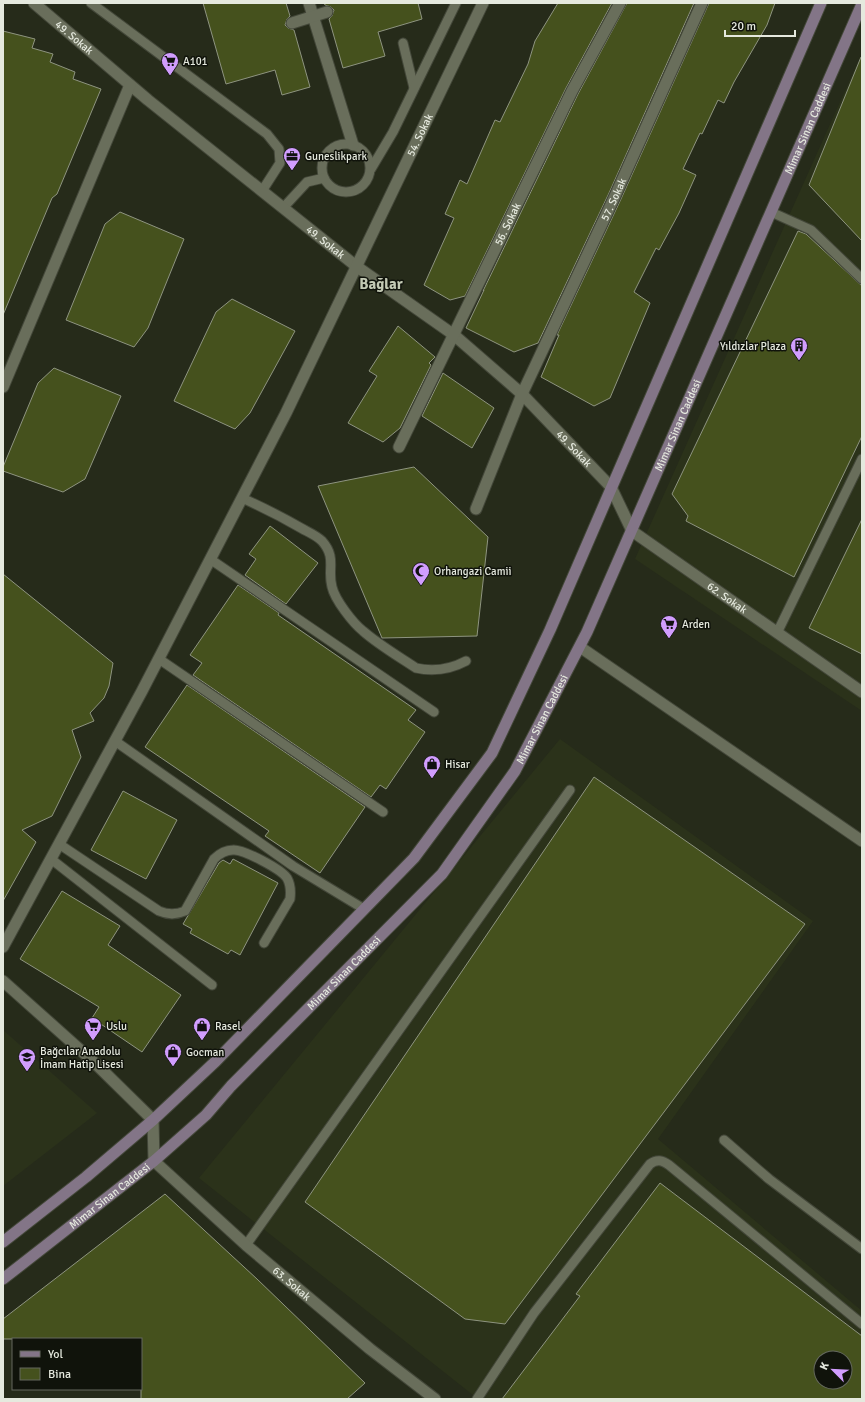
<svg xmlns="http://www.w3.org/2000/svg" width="865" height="1402" viewBox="0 0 865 1402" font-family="Signika,sans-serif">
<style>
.built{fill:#2b321a;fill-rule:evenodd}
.building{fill:#45511d;stroke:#8e9480;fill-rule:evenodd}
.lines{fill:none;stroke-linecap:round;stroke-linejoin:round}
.service-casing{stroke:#434739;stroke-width:11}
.pedestrian-casing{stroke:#434739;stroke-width:13}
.minor-casing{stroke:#434739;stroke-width:13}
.tertiary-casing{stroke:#434739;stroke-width:13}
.secondary-casing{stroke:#434739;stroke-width:13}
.service{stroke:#696e5b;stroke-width:9}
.pedestrian{stroke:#696e5b;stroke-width:11}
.minor{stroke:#696e5b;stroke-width:11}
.tertiary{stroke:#696e5b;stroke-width:11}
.secondary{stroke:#837587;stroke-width:11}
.labels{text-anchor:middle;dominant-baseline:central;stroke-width:3;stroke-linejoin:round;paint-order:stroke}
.street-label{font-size:11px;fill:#e5e9de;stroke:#10130b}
.poi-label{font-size:11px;fill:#e5e9de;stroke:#10130b;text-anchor:start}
.district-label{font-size:15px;font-weight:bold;fill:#c3c9b4;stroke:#10130b}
</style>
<rect width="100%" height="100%" fill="#262b1a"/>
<g class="built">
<path d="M862,53V711L635,559Z"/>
<path d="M560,739L813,921L658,1139L862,1311V1399H478L199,1178ZM821,1358H845V1382H821Z"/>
<path d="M3,1030L97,1113L3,1186Z"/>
</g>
<g class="building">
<path d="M203,3H286L290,16L287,19L285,25L288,28L294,30L310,87L282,95L275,70L226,84Z"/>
<path d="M324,3H418L422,19L378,32L385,56L343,68L329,19L332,16L334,10L331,7L325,5Z"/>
<path d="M558,3H612L566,88L465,296L450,300L424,285L454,218L445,214L460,180L467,184L495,120L500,122L528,64L535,41Z"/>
<path d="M627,3H694L609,193L538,343L514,352L466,328L484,290L483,291L578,94Z"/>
<path d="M709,3H775L767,25L734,82L724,103L718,100L702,134L700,133L683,169L696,175L679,213L659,250L656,248L634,292L650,303L610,398L594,406L541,377L559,335H557L621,199Z"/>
<path d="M3,31L35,39L32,48L53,54L50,62L75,72L73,79L101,89L57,194L52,198L3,315Z"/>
<path d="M861,57H862V241L809,185Z"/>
<path d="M120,212L184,239L148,328L134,347L66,320L105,224Z"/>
<path d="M798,231L806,234L862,286V436L794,577L686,521L688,516L672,494Z"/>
<path d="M232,299L295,331L250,413L235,429L174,401L216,312Z"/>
<path d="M398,326L435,357L429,363L431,365L400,428L383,442L348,423L377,376L369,371Z"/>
<path d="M54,368L121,396L85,479L63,492L3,471V467L38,383Z"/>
<path d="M443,373L494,408L472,448L422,416Z"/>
<path d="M414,467L488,537L477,636L382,638L318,486Z"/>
<path d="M862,519V654L809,628Z"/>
<path d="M270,526L318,563L286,604L245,575L256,559L249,554Z"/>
<path d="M3,574L113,663L109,686L104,698L90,713L94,721L72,730L81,757L52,816L22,830L36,842L3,901Z"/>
<path d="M238,585L279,613L278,615L416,710L408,720L425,732L386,789L380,785L371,797L193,675L202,663L190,655Z"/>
<path d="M187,685L365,807L320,873L265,836L269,831L145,747Z"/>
<path d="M594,777L805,924L505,1324L465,1319L305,1202Z"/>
<path d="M123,791L177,820L146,879L91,850Z"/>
<path d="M233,859L278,883L240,955L231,950L228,954L190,933L192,929L183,924L219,863L223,860L230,864Z"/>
<path d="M62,891L120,926L108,945L181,995L142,1052L92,1018L99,1007L20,959Z"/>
<path d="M660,1183L862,1336V1399H502L580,1296L576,1294ZM821,1358H845V1382H821Z"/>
<path d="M165,1194L257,1279L365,1383L347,1399H141V1339H3V1319Z"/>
</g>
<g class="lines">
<defs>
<g id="service">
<path d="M91,3L267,134L279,149L280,163L262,191"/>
<path d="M403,43L414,88"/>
<circle cx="346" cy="168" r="24"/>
<path d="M371,169L393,132L456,3"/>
<path d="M283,208L307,182L324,178"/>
<path d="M771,212L811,230L862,279"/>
<path d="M242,498C262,507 282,517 301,528C308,532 316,535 322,541C337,558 327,569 332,587C335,600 353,623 363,631C379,645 398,656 416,668C434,672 449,670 466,661"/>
<path d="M210,559L434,712"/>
<path d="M777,633L862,459"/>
<path d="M159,659L383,812"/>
<path d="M115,741L293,866L364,909"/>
<path d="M59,844L159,911C168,915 176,915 185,911L214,859C219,854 225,850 233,850C243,849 281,869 287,878C291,885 291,891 290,899L264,943"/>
<path d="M51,859L212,985"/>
<path d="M724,1140L769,1179L862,1249"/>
<path d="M246,1245L570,790"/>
<path d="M477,1399L534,1313L650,1164C657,1159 662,1160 669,1165L862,1324"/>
</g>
<g id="pedestrian">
<path d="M309,3L353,145"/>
<path d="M292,23L327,12"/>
</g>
<g id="minor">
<path id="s1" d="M34,3L148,100L356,266L454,335L522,394L611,487"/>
<path d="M3,387L130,85"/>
<path id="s2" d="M399,447L572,91L620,3"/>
<path id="s3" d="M476,509L522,394L615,196L702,3"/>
<path d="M580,647L862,841"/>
<path id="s4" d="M3,947L142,691L286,413L483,3"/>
<path id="s5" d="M3,981L96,1064L153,1120L154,1161L246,1245L370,1349L435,1399"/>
</g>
<g id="tertiary">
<path id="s6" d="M611,487L632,531L862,692"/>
</g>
<g id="secondary">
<path d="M3,1242L86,1177L153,1120L216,1061L414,858L492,753L550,630L821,3"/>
<path id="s7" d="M3,1279L154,1161L206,1115L231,1086L442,874L515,771L587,632L862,4"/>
</g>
</defs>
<use href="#service" class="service-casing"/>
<use href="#pedestrian" class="pedestrian-casing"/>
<use href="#minor" class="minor-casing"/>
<use href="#tertiary" class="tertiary-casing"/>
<use href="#secondary" class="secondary-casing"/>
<use href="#service" class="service"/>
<use href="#pedestrian" class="pedestrian"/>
<use href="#minor" class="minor"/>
<use href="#tertiary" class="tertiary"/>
<use href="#secondary" class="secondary"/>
</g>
<defs>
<symbol id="supermarket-pin" viewBox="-11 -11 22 30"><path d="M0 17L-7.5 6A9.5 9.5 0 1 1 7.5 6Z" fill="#d19dfe" stroke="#10130b"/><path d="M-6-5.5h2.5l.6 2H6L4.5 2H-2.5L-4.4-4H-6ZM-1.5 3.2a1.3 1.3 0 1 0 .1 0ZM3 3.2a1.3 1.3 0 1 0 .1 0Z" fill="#111"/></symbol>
<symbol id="office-pin" viewBox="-11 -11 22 30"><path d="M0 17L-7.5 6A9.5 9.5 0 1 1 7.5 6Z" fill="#d19dfe" stroke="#10130b"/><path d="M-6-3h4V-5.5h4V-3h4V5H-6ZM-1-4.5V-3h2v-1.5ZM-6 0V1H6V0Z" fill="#111"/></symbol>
<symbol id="building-pin" viewBox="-11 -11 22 30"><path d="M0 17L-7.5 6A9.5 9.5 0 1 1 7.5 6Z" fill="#d19dfe" stroke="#10130b"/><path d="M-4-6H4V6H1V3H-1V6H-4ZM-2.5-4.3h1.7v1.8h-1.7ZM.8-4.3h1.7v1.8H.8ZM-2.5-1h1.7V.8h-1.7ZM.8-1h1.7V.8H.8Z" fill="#111"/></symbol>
<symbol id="mosque-pin" viewBox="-11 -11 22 30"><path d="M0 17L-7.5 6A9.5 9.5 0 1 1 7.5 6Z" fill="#d19dfe" stroke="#10130b"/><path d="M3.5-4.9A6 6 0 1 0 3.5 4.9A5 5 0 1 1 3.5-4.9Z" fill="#111"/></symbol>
<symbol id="shop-pin" viewBox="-11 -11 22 30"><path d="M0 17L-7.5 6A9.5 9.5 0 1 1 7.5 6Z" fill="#d19dfe" stroke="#10130b"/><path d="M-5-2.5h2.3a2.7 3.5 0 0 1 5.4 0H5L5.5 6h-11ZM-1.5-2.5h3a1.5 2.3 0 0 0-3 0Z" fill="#111"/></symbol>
<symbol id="school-pin" viewBox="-11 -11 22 30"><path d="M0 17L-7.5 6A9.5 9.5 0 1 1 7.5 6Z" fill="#d19dfe" stroke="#10130b"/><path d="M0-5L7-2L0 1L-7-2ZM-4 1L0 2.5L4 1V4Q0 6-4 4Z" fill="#111"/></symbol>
</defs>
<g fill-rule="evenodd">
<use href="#supermarket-pin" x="160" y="51" width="20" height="27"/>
<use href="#office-pin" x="282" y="146" width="20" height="27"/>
<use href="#building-pin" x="789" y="336" width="20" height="27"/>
<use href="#mosque-pin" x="411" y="561" width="20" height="27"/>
<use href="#supermarket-pin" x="659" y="614" width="20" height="27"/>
<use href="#shop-pin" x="422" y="754" width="20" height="27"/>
<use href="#supermarket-pin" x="83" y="1016" width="20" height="27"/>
<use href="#shop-pin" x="192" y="1016" width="20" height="27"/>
<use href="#shop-pin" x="163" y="1042" width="20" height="27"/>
<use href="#school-pin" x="17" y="1047" width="20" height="27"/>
</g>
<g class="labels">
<g class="street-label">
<text stroke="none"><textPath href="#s1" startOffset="53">49. Sokak</textPath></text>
<text stroke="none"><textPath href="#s7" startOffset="1431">Mimar Sinan Caddesi</textPath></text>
<text stroke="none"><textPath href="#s4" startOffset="913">54. Sokak</textPath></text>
<text stroke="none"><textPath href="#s3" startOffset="339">57. Sokak</textPath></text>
<text stroke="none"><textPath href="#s2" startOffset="248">56. Sokak</textPath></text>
<text stroke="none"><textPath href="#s1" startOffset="377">49. Sokak</textPath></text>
<text stroke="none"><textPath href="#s7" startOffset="1107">Mimar Sinan Caddesi</textPath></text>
<text stroke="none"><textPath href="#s1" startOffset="701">49. Sokak</textPath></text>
<text stroke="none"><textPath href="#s6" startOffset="165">62. Sokak</textPath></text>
<text stroke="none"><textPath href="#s7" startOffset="783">Mimar Sinan Caddesi</textPath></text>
<text stroke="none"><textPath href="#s7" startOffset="459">Mimar Sinan Caddesi</textPath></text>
<text stroke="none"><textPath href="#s7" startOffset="135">Mimar Sinan Caddesi</textPath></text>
<text stroke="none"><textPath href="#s5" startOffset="430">63. Sokak</textPath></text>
</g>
<g class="poi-label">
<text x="183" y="61">A101</text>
<text x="305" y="156">Guneslikpark</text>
<text x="786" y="346" text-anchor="end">Yıldızlar Plaza</text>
<text x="434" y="571">Orhangazi Camii</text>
<text x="682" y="624">Arden</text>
<text x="445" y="764">Hisar</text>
<text x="106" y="1026">Uslu</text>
<text x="215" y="1026">Rasel</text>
<text x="40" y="1051">Bağcılar Anadolu<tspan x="40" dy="13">İmam Hatip Lisesi</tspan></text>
<text x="186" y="1052">Gocman</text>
</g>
<g class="district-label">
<text x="381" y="284">Bağlar</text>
</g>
</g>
<rect width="865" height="1402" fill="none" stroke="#e5e9de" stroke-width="8"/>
<rect x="12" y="1338" width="130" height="52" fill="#10130b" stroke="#65695f"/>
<rect x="20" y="1351" width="20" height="6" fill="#837587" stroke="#65695f"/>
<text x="48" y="1358" font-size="12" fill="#e5e9de">Yol</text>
<rect x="20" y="1368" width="20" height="12" fill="#45511d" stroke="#65695f"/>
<text x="48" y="1378" font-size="12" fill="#e5e9de">Bina</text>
<g transform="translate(833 1370) rotate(294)"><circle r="19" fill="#10130b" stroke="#65695f"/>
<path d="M0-3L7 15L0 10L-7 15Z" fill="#d19dfe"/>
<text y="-6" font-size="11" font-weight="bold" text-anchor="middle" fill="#e5e9de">K</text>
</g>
<path d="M725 30v6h70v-6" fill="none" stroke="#e5e9de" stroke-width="2"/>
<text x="731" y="30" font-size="12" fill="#e5e9de" stroke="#10130b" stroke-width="3" paint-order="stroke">20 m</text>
</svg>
